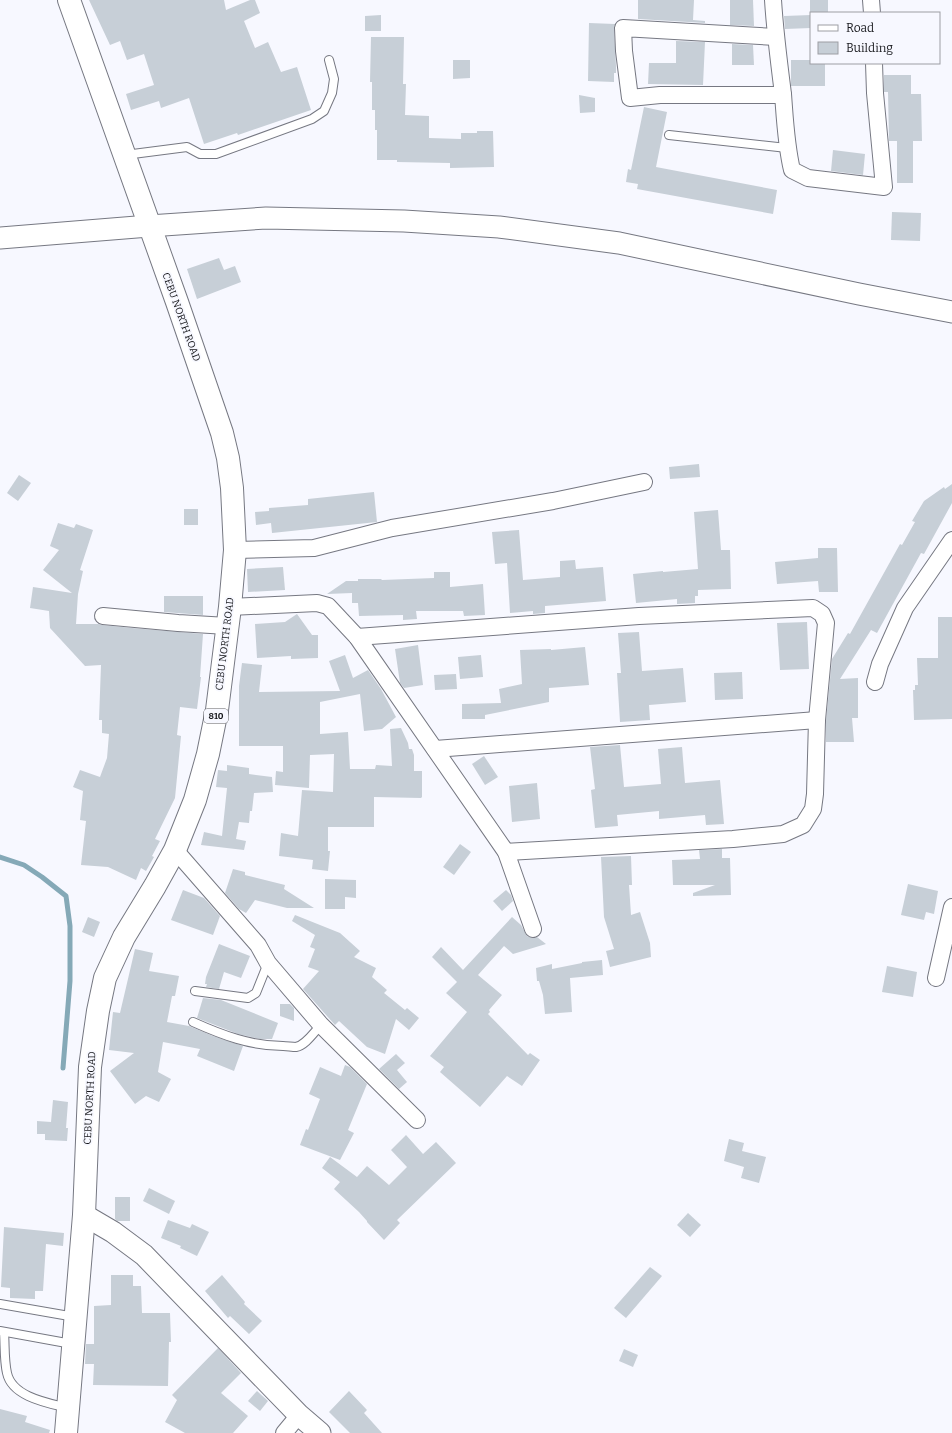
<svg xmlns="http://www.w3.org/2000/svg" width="952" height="1433" viewBox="0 0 952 1433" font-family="Bitter,serif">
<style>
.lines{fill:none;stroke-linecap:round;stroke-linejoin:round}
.stream{stroke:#85a9b7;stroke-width:5}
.building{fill:#c7cfd7}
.service-casing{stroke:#767882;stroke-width:10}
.minor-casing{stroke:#767882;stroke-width:18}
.tertiary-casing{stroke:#767882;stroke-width:23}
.trunk-casing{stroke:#767882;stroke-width:24}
.service{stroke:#fff;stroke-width:8}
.minor{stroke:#fff;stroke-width:16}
.tertiary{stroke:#fff;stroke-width:21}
.trunk{stroke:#fff;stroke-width:22}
.labels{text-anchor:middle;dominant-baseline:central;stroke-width:3.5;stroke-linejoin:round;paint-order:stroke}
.shield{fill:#f7f8ff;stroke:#5a5a5f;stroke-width:1}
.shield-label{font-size:9px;font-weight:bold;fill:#16171b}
.street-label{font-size:10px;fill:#16171b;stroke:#f7f8ff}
</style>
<rect width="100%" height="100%" fill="#f7f8ff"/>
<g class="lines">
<path class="stream" d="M0,857L24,865L42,877L66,896L70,926V981L63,1068"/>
</g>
<g class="building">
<path d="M89,0H224L226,10L250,0H255L260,13L244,21L255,48L268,42L281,72L297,67L311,110L238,135L237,133L204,144L189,98L161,108L159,101L131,110L126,94L154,85L144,54L127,60L120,41L110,45Z"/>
<path d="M638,0H694L693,20L705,21V23L638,19Z"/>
<path d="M730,0H753L754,26L730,25Z"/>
<rect x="810" y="0" width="18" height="13"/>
<path d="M381,15V31H365V16Z"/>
<path d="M811,15V28L785,29L784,16Z"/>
<path d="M589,23L615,24L614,28L616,66V73H614V82L588,81Z"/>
<path d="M371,37H404L403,84H406L405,115L429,116V138L461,139V133H477V131H493L494,167L450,168V163L397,162V160H377V130H375V110H372V82H370Z"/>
<path d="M676,41L705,42L703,85L648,84L649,63H676Z"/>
<path d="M732,44L753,45L754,65H732Z"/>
<path d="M453,60H470V78L453,79Z"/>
<path d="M791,60H811V63H825V86H791Z"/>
<path d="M884,75H911V94H921L922,141H913V183H897V141H889L888,92H884Z"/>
<path d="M579,95L595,98V112L580,113Z"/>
<path d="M644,107L667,112L656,167L777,190L773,214L637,189L638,184L626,182L628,169L631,170Z"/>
<path d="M833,150L865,154L863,175L831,171Z"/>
<path d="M892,212L921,213L920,241L891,240Z"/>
<path d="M219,258L224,270L235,266L241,282L197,299L187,269Z"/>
<path d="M699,464L700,477L670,479L669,467Z"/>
<path d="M19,475L31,483L18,501L7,493Z"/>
<path d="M952,484V503L924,554L921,553L877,633L871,630L840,679L858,678V718H852L854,742H826V721L832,659L848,633L850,634L900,544L902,545L915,522L912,521L924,501L944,487L945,489Z"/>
<path d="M374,492L377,522L272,533L271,523L256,525L255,512L269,511V508L308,505V499Z"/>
<rect x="184" y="509" width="14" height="16"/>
<path d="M718,510L721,550H730L731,589L698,590V596H695V603L677,604V599L636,603L633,574L663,571V572L698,569L694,512Z"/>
<path d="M58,523L74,528L76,524L93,530L80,570L83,571L78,594L76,624H98L102,625L132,628L203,634L200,677H201L197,709L180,707L177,735L181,736L175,798L155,839L160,841L152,856L154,857L146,871L141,868L136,880L108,867L81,865L86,821L80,820L83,791L73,787L80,770L100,777L107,758L109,734L102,733V720H99L101,665L85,666L50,628L49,611L30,608L33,587L72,593L43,570L59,550L50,546Z"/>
<path d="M519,530L523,580L560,577V561L575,560L576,569L603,567L606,601L545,606V613L533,614V611L510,613L507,563L495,564L492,532Z"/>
<path d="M818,548H837L838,592H819L818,581L777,584L775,562L818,558Z"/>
<path d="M283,567L285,590L248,592L247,569Z"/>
<path d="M434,572H450V587L483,584L485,615L464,616L463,611H416L417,619L403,620V615L359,616L358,603H352V593L327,594L346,581H358V579H381L382,580L434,578Z"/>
<path d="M164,596H203V615L164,612Z"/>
<path d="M297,614L312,635H318V658L291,659V656L257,658L255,624L285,622Z"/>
<path d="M938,617H952V719L914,720L913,690H915V685H918L917,658H938Z"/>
<path d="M807,622L809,669L780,670L777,623Z"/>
<path d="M639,632L642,671L683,668L686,702L649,705L650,720L620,722L617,673H621L618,633Z"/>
<path d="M418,645L423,685L404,688L400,683L395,649Z"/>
<path d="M585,647L589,685L549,688V702L485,715V719H462V704L501,703L499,689L522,684L520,650L551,649V650Z"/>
<path d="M345,655L353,678L368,670L381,689L396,717L382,729L364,731L360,694L320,702V734L348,732L350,769H375L376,765L392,766L390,729L401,728L408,743L409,749H412L414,755V771H422V797L421,798L374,797V827H328V851H330L328,871L312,869L313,860L279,856L281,833L298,836L302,790L333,792L334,754L310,755L309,788L275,785L276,771L283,772V746H239V686L242,663L262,665L259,692L340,691L329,661Z"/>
<path d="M481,655L483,677L460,679L458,657Z"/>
<path d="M742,672L743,699L715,700L714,673Z"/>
<path d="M456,674L457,689L435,690L434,675Z"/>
<path d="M620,745L624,787L661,784L658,749L682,747L685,783L720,780L724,824L706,825L705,815L659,819V811L617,815L618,826L595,828L591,790L595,789L590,747Z"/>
<path d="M484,756L498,777L485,785L472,764Z"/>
<path d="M227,765L249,768V774L272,777L273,792L254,793L252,811H250L249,823L239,822L236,839L246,841L244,850L201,845L204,832L222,836L227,788L216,787L218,770L227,771Z"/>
<path d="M537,783L540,819L512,822L509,786Z"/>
<path d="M460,844L471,852L454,875L443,867Z"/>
<path d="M722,849V858H730L731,895L693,896V893L715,885H673L672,860L700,859L699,850Z"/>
<path d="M631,856L632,885H629L631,915L640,912L650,943L651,957L610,967L606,951L614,949L604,917L601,857Z"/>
<path d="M233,869L245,872V875L285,885L284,889L314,908H287L255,900L246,913L239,909L225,893Z"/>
<path d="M325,879L356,880V898L345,897V909H325Z"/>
<path d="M908,884L938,891L934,914L926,912L924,920L901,915Z"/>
<path d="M183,890L204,898L220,916L213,935L171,920Z"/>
<path d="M506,890L511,895L513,901L502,911L493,901Z"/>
<path d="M295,915L340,933L360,951L354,957L376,968L372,977L387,990L384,993L405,1010L407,1008L419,1018L409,1030L396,1019L385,1054L367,1047L339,1021L335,1025L303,989L319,971L308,967L315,949L310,947L315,935L292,921Z"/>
<path d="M88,917L100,922L94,937L82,932Z"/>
<path d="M512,917L521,925L527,936L532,938L537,937L546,944L513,954L504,946L478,975L502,995L489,1010L490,1012L488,1014L528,1055L530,1053L540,1060L522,1086L507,1076L480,1107L440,1072L444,1067L430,1056L467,1012L446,993L457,982L432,957L441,947L463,970Z"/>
<path d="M219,944L250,956L241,978L224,972L219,989L206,987L207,984H205L206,977Z"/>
<path d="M135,949L153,953L149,971L179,976L175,996H172L167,1022L189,1026L213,1036L243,1046L234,1071L197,1056L200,1049L163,1042L158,1072L171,1079L159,1102L146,1096L135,1104L110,1071L134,1053L109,1050L113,1012L120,1013Z"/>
<path d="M602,960L603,975L570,978L572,1012L545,1014L543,995L539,981H537L536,968L552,964V969L582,963V962Z"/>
<path d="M887,966L917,972L913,997L882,992Z"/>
<path d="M203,998L221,1000L278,1023L272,1039H260L238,1034L197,1018Z"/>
<path d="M280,1004H290L294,1008V1021L280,1016Z"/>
<path d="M396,1054L405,1063L397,1070L407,1082L399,1089L379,1069Z"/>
<path d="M345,1065L350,1067L367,1084L348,1130L354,1133L340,1160L300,1145L306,1129L308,1130L320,1099L309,1094L320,1067L341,1076Z"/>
<path d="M53,1100L68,1102L66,1128H68L67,1141L45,1140V1134H37V1121L51,1122Z"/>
<path d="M406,1135L423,1154L436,1142L456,1163L397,1220L400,1223L384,1240L367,1222V1221L359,1212L334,1189L340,1182L322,1168L330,1157L357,1177L367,1166L389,1185L407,1167L391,1150Z"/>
<path d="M729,1139L744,1143L742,1151L766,1157L759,1183L741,1178L744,1167L724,1161Z"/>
<path d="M149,1188L175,1201L169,1214L143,1201Z"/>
<path d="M115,1197H130V1221H117L115,1219Z"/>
<path d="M688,1213L701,1225L690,1237L677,1225Z"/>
<path d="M168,1220L190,1228L192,1224L209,1232L197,1256L180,1248L181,1246L161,1238Z"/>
<path d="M4,1227L64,1233L63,1246L46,1244L43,1291H35V1299L10,1298V1288L1,1287Z"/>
<path d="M650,1267L662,1276L626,1318L614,1308Z"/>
<path d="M111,1275H133V1286H141L142,1313H170L171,1342H169L168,1386L93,1385L94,1364H85L86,1344H94V1306L111,1305Z"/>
<path d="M222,1275L245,1302L244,1304L262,1321L249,1334L230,1316L228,1318L205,1291Z"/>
<path d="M218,1348L241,1373L221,1393L248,1416L233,1433H185L165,1422L177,1400L172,1395Z"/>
<path d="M624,1349L638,1355L633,1367L619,1361Z"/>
<path d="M257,1391L268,1401L260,1411L248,1401Z"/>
<path d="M349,1391L367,1410L364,1413L382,1433H350L329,1412Z"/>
<path d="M0,1409L27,1416L25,1422L50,1430L49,1433H0Z"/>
</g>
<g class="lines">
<defs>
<g id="service">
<path d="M669,135L787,148"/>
<path d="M125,155L187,147L200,154H216L312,119L324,111L332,93L334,79L329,60"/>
<path d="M195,991L248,998L256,993L268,963"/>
<path d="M193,1022C222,1035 251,1046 283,1046C287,1046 292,1047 296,1047C306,1045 314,1032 321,1025"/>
<path d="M0,1304L75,1317"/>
<path d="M0,1331L72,1344"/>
<path d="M4,1332C5,1345 4,1360 7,1373C12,1397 48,1403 68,1408"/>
</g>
<g id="minor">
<path d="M773,0C775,32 779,63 783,94C785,120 786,145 792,170L808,178L884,187L875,93L874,63"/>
<path d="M871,0L872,13"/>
<path d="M776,37L623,28L624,51L630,98L660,95H783"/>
<path d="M235,550L314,548L392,528L553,501L644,482"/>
<path d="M230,607L317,603L328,606L357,637L506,852L533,929"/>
<path d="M103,616L178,623L227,626"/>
<path d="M357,637L639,616L813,608L822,614L826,623L817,720L815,794L813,809L803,825L783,834L733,839L506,852"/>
<path d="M875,682L880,664L905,608L952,540"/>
<path d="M435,749L817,720"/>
<path d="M175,850L258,945L268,963L321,1025L417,1120"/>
<path d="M936,978L952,907"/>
<path d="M284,1433L299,1415"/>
</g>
<g id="tertiary">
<path d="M0,238L149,226L266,218L404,221L499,227L619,243L859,294L952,312"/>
<path d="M84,1215L113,1232L144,1255L299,1415L320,1433"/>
</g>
<path id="trunk" d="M66,1433L84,1215L90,1067L98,1011L105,978L124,937L155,886L175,850L195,800L208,754L217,710L230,607L235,550L232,488L228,458L222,433L177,302L69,0"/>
</defs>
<use href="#service" class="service-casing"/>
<use href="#minor" class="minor-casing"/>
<use href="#tertiary" class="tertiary-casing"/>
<use href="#trunk" class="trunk-casing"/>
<use href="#service" class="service"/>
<use href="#minor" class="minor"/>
<use href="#tertiary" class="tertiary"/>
<use href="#trunk" class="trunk"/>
</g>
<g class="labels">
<rect class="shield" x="204" y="709" width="24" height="14" rx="3"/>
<g class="shield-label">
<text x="216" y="716">810</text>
</g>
<g class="street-label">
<text transform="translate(181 317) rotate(70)">CEBU NORTH ROAD</text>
<text transform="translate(225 644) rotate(-83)">CEBU NORTH ROAD</text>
<text transform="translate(90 1098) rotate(-87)">CEBU NORTH ROAD</text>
</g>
</g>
<rect x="810" y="12" width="130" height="52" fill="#f7f8ff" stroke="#9d9ea4"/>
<rect x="818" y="25" width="20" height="6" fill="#ffffff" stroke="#9d9ea4"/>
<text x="846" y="32" font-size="12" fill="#16171b">Road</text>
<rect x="818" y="42" width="20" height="12" fill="#c7cfd7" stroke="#9d9ea4"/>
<text x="846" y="52" font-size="12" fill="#16171b">Building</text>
</svg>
